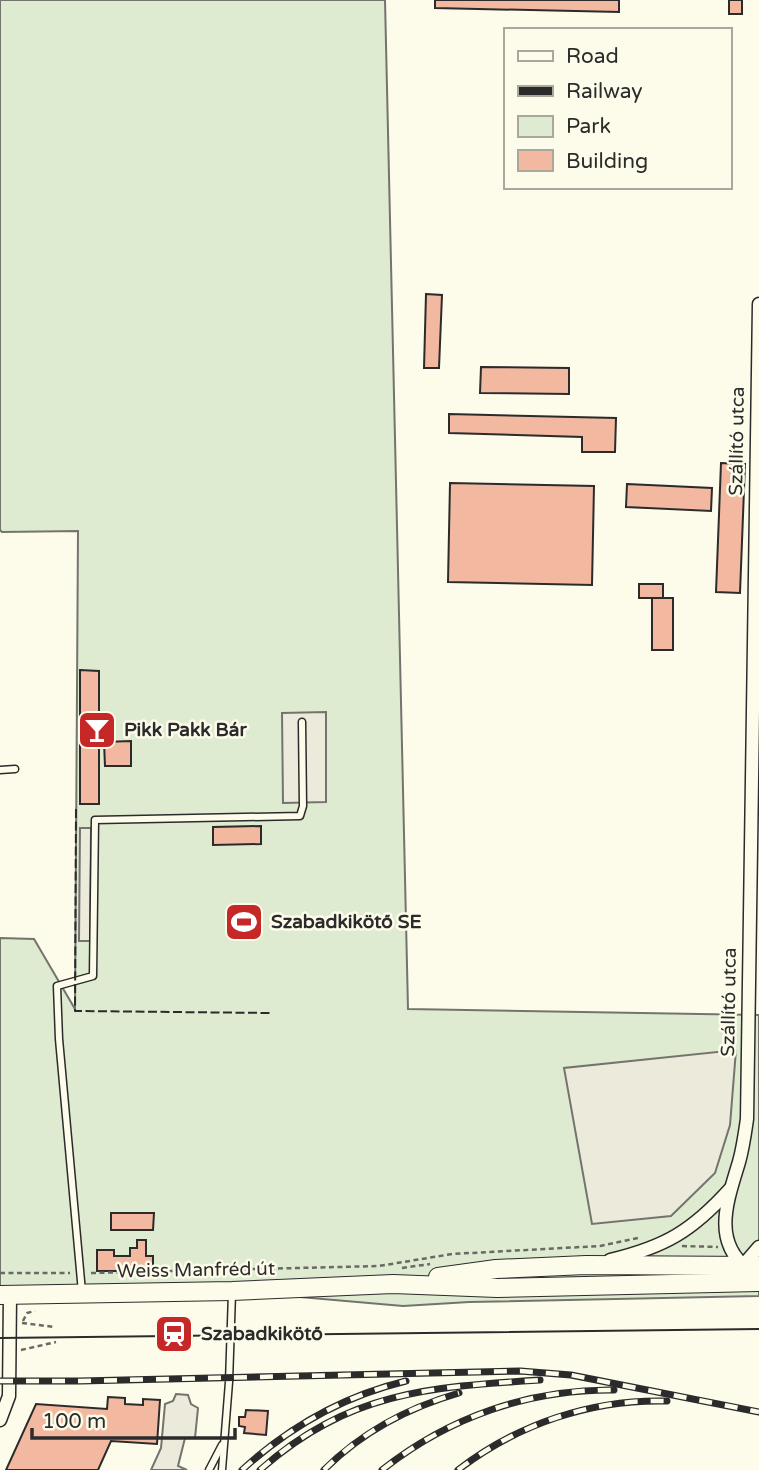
<svg xmlns="http://www.w3.org/2000/svg" width="759" height="1470" viewBox="0 0 759 1470" font-family="'Varela Round',sans-serif">
<style>
.green{fill:#deebd1;stroke:#74746e;stroke-width:2}
.parking{fill:#eceadb;stroke:#74746e;stroke-width:2}
.building{fill:#f2b8a0;stroke:#2b2b2b;stroke-width:2}
.lines{fill:none;stroke-linecap:round;stroke-linejoin:round}
.lane-casing{stroke:#2b2b2b;stroke-width:9}
.street-casing{stroke:#2b2b2b;stroke-width:15}
.secondary-casing{stroke:#2b2b2b;stroke-width:20}
.path{stroke:#6a6964;stroke-width:2.5;stroke-dasharray:5 3.5;stroke-linecap:butt}
.lane{stroke:#fdfbea;stroke-width:6}
.street{stroke:#fdfbea;stroke-width:12}
.secondary{stroke:#fdfbea;stroke-width:18}
.tram{stroke:#2b2b2b;stroke-width:2}
.rail-casing{stroke:#2b2b2b;stroke-width:7}
.rail{stroke:#fdfbea;stroke-width:4.5;stroke-dasharray:13;stroke-linecap:butt}
.fence{stroke:#2b2b2b;stroke-width:2;stroke-dasharray:9 3.5;stroke-linecap:butt}
.labels{text-anchor:middle;dominant-baseline:central;stroke-width:5;stroke-linejoin:round;paint-order:stroke}
.street-label{font-size:19px;fill:#2b2b2b;stroke:#fdfbea}
.poi-label{font-size:19px;font-weight:bold;fill:#2b2b2b;stroke:#fdfbea;text-anchor:start}
</style>
<rect width="100%" height="100%" fill="#fdfbea"/>
<path class="green" d="M0,0H385L408,1009L759,1015V1296L469,1302L403,1306L232,1291L0,1295V938L34,939L75,1009L78,531L2,532L0,530Z"/>
<g class="parking">
<path d="M326,712V802L283,803L282,713Z"/>
<path d="M80,828H91L90,941H79Z"/>
<path d="M736,1050L730,1125L715,1173L671,1216L592,1224L564,1068Z"/>
<path d="M176,1394L188,1395L191,1404L198,1408L195,1438H185L178,1466L187,1470H151L161,1448L165,1404L173,1401Z"/>
</g>
<g class="building">
<path d="M435,0H619V12L435,8Z"/>
<rect x="729" y="0" width="13" height="14"/>
<path d="M426,294L442,295L439,368H424Z"/>
<path d="M481,367L569,368V394L480,393Z"/>
<path d="M449,414L616,418L615,452H582V437L449,433Z"/>
<path d="M721,463L745,464L740,593L716,592Z"/>
<path d="M450,483L594,486L592,585L448,582Z"/>
<path d="M627,484L712,488L711,511L626,507Z"/>
<rect x="639" y="584" width="24" height="14"/>
<rect x="652" y="598" width="21" height="52"/>
<path d="M80,670L99,671V804H80Z"/>
<path d="M131,741V766H105L104,742Z"/>
<path d="M261,826V844L213,845V827Z"/>
<path d="M111,1213H154L153,1230H111Z"/>
<path d="M137,1240H146V1256H153V1267H127V1271H97V1250H114V1256H130V1248H137Z"/>
<path d="M108,1397L125,1398V1404L143,1405V1399L160,1400L157,1444L111,1441L98,1470H6L36,1404L107,1409Z"/>
<path d="M246,1410L268,1411L266,1435L244,1433L245,1427L239,1426V1417H245Z"/>
</g>
<g class="lines">
<defs>
<g id="lane">
<path d="M0,770L15,769"/>
<path d="M82,1292L59,1039L57,986L93,976L95,820L300,816L303,806L302,722"/>
<path d="M209,1470L222,1445"/>
<path d="M222,1470L229,1382L232,1293"/>
</g>
<g id="street">
<path d="M610,1260C665,1247 692,1231 730,1189"/>
<path d="M740,1269L759,1247"/>
<path d="M748,1269C711,1241 728,1199 739,1162C743,1148 745,1133 747,1119L759,304"/>
<path d="M0,1420L9,1396L10,1295"/>
</g>
<g id="secondary">
<path d="M438,1277L496,1269L586,1265L759,1266"/>
<path d="M0,1295L232,1291L393,1284L497,1288L759,1282"/>
</g>
</defs>
<use href="#lane" class="lane-casing"/>
<use href="#street" class="street-casing"/>
<use href="#secondary" class="secondary-casing"/>
<g class="path">
<path d="M682,1246L718,1247"/>
<path d="M402,1268L430,1264"/>
<path d="M0,1273H70"/>
<path d="M91,1273L379,1266L452,1254L600,1246L638,1238"/>
<path d="M23,1321L27,1313L35,1311"/>
<path d="M22,1323L55,1327"/>
<path d="M21,1350L56,1342"/>
</g>
<use href="#lane" class="lane"/>
<use href="#street" class="street"/>
<use href="#secondary" class="secondary"/>
<path class="tram" d="M0,1338L759,1329"/>
<defs>
<g id="rail">
<path d="M0,1381H80L520,1371L571,1375L759,1412"/>
<path d="M242,1470C289,1427 344,1396 406,1381"/>
<path d="M260,1470C348,1392 429,1387 540,1380"/>
<path d="M324,1470C362,1432 407,1408 459,1393"/>
<path d="M382,1470C449,1417 529,1389 614,1390"/>
<path d="M458,1470C518,1424 591,1399 667,1401"/>
</g>
</defs>
<use href="#rail" class="rail-casing"/>
<use href="#rail" class="rail"/>
<path class="fence" d="M76,809L75,1011L271,1013"/>
</g>
<defs>
<symbol id="bar-square" viewBox="-11 -11 22 22"><rect x="-9" y="-9" width="18" height="18" rx="4" fill="#c62828" stroke="#fdfbea"/><path d="M-6-5H6L.8 .8V4.5H3.5V6h-7V4.5H-.8V.8Z" fill="#fff"/></symbol>
<symbol id="stadium-square" viewBox="-11 -11 22 22"><rect x="-9" y="-9" width="18" height="18" rx="4" fill="#c62828" stroke="#fdfbea"/><path d="M0-5a6.5 5 0 1 0 0 10a6.5 5 0 1 0 0-10ZM-3.5-1.8h7v3.6h-7Z" fill="#fff"/></symbol>
<symbol id="station-square" viewBox="-11 -11 22 22"><rect x="-9" y="-9" width="18" height="18" rx="4" fill="#c62828" stroke="#fdfbea"/><path d="M-3-6H3Q5-6 5-4V2Q5 4 3 4L4.5 6H3L1.5 4h-3L-3 6H-4.5L-3 4Q-5 4-5 2V-4Q-5-6-3-6ZM-3.5-4v3h7v-3ZM-3.5 1v1.5H-2V1ZM2 1v1.5H3.5V1Z" fill="#fff"/></symbol>
</defs>
<g fill-rule="evenodd">
<use href="#bar-square" x="75" y="708" width="44" height="44"/>
<use href="#stadium-square" x="222" y="900" width="44" height="44"/>
<use href="#station-square" x="152" y="1312" width="44" height="44"/>
</g>
<g class="labels">
<g class="street-label">
<text transform="translate(737 441) rotate(-89)">Szállító utca</text>
<text transform="translate(729 1002) rotate(-89)">Szállító utca</text>
<text transform="translate(196 1270) rotate(-1)">Weiss Manfréd út</text>
</g>
<g class="poi-label">
<text x="124" y="730">Pikk Pakk Bár</text>
<text x="271" y="922">Szabadkikötő SE</text>
<text x="201" y="1334">Szabadkikötő</text>
</g>
</g>
<rect x="504" y="28" width="228" height="161" fill="#fdfbea" stroke="#a9a89e" stroke-width="2"/>
<rect x="518" y="51" width="35" height="10" fill="#fdfbea" stroke="#a9a89e" stroke-width="2"/>
<text x="566" y="63" font-size="21" fill="#2b2b2b">Road</text>
<rect x="518" y="86" width="35" height="10" fill="#2b2b2b" stroke="#a9a89e" stroke-width="2"/>
<text x="566" y="98" font-size="21" fill="#2b2b2b">Railway</text>
<rect x="518" y="116" width="35" height="21" fill="#deebd1" stroke="#a9a89e" stroke-width="2"/>
<text x="566" y="133" font-size="21" fill="#2b2b2b">Park</text>
<rect x="518" y="150" width="35" height="21" fill="#f2b8a0" stroke="#a9a89e" stroke-width="2"/>
<text x="566" y="168" font-size="21" fill="#2b2b2b">Building</text>
<path d="M32 1428v10h203v-10" fill="none" stroke="#2b2b2b" stroke-width="3.5"/>
<text x="42" y="1428" font-size="21" fill="#2b2b2b" stroke="#fdfbea" stroke-width="5" paint-order="stroke">100 m</text>
</svg>
